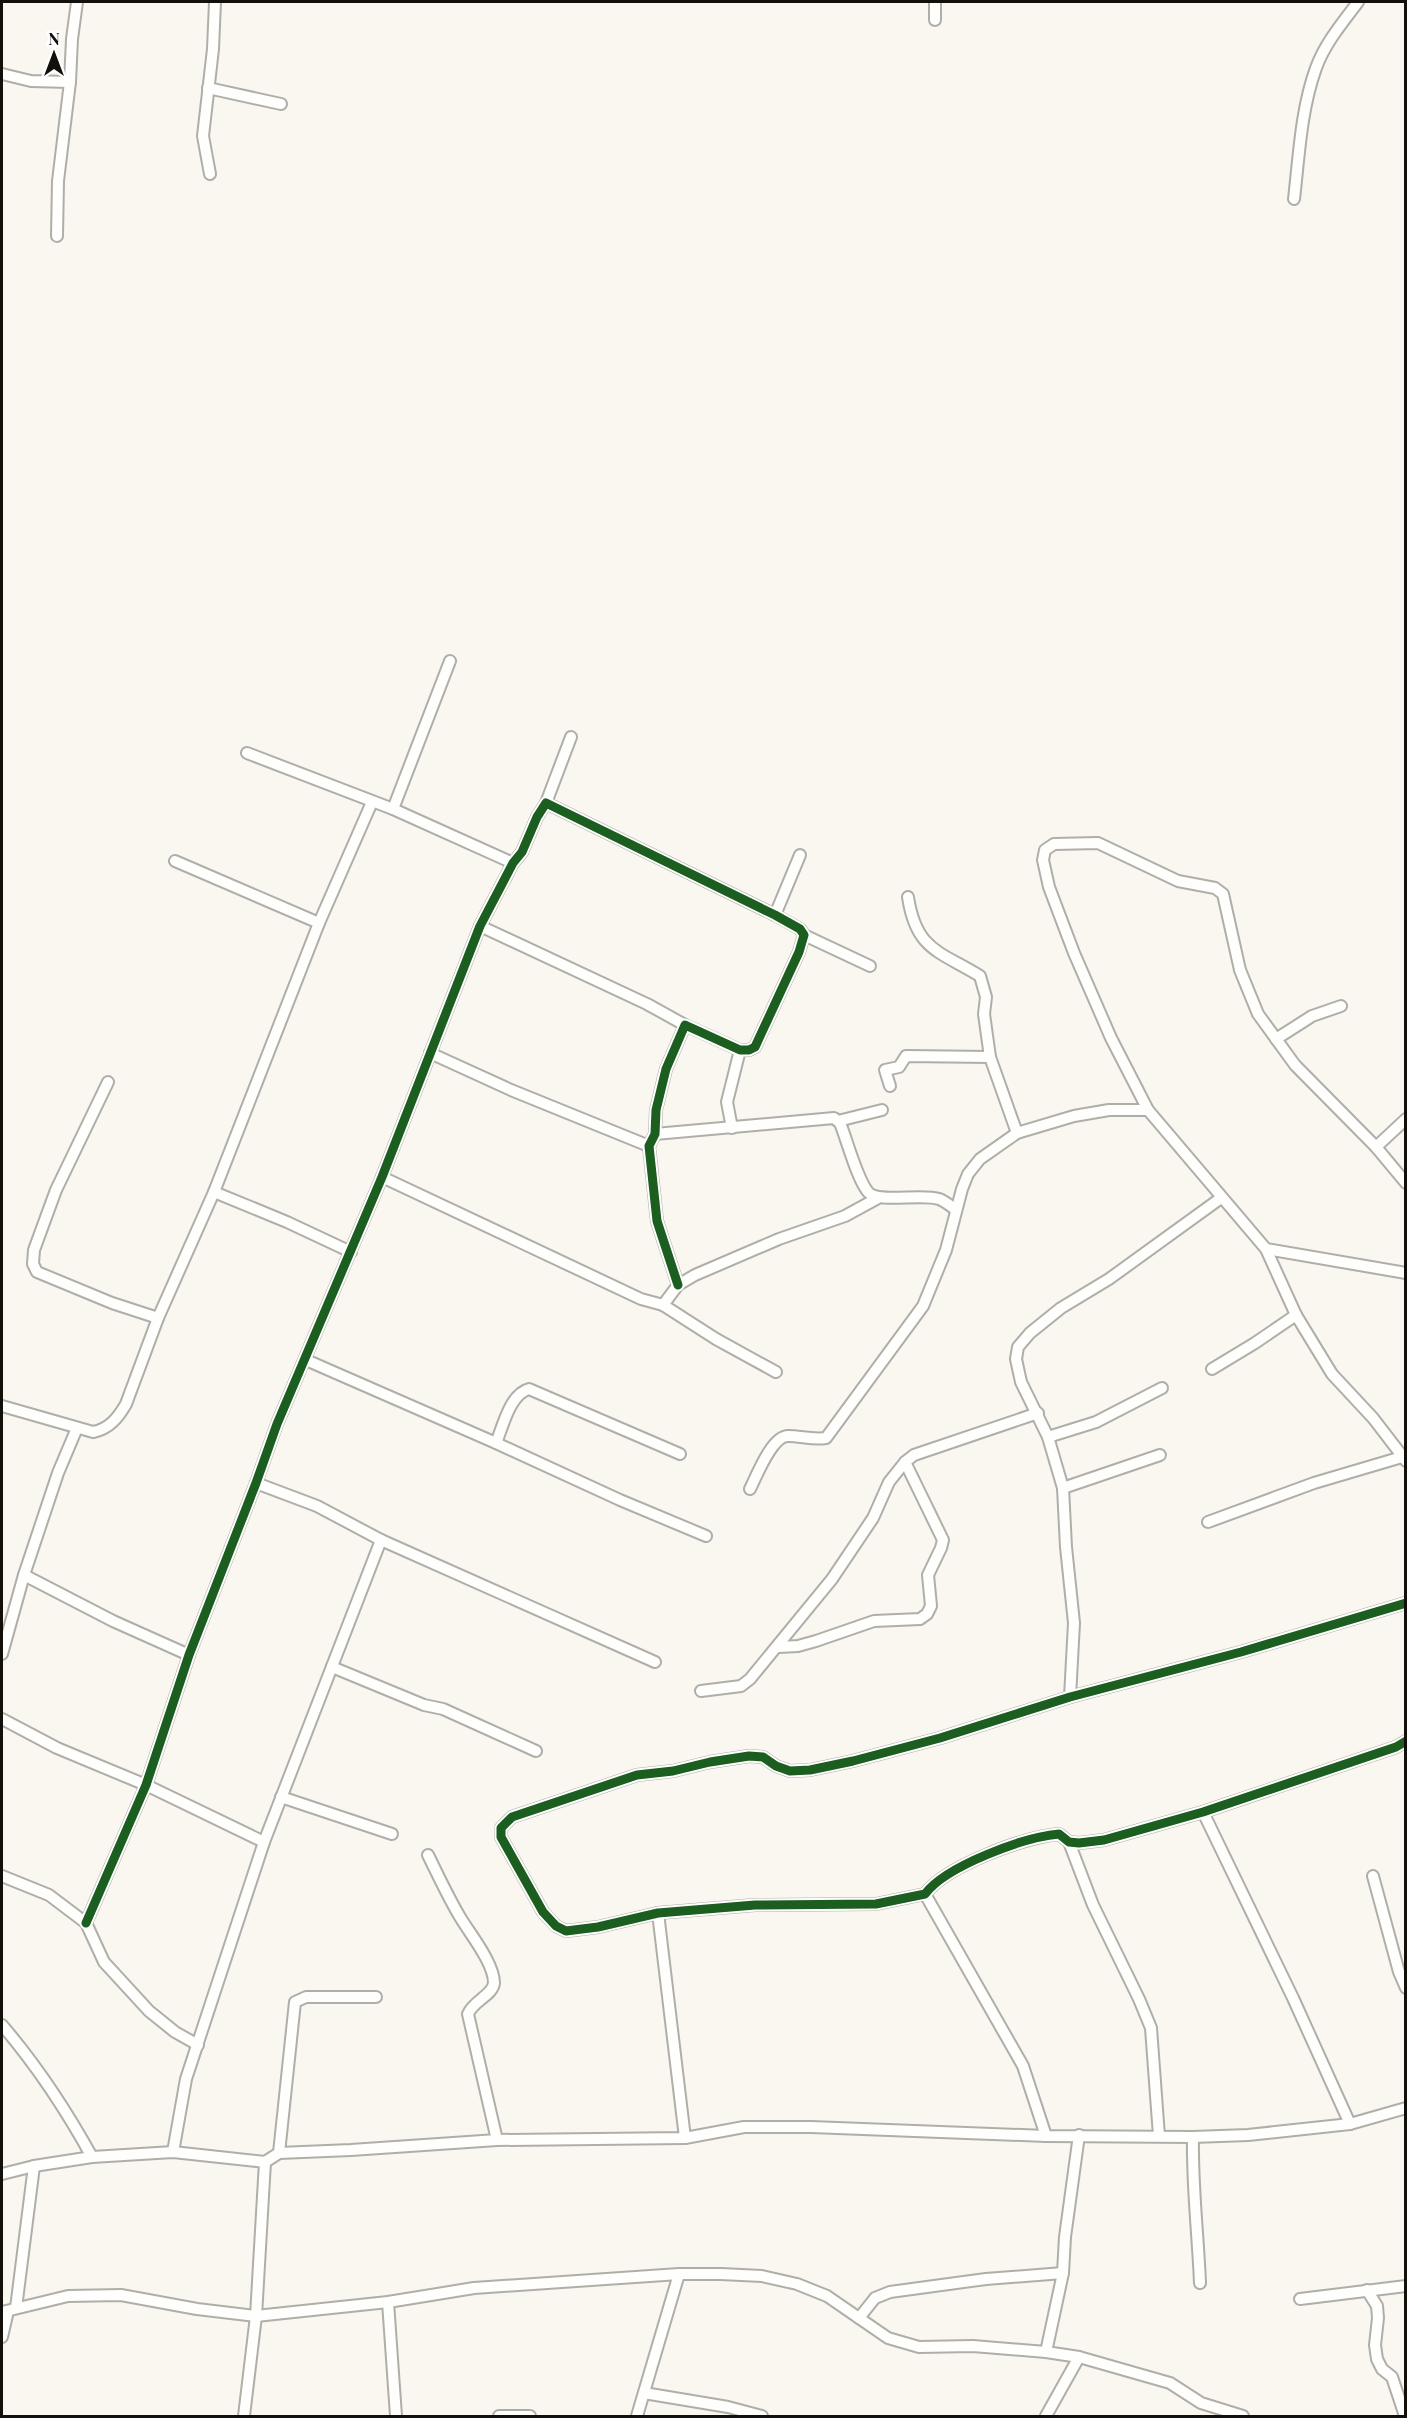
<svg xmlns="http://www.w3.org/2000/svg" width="1407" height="2418" viewBox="0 0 1407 2418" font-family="'Playfair Display',serif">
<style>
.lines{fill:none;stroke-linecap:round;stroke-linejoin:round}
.street-casing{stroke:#b0aea9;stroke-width:14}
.street{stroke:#fefefd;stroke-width:10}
.cycleway-casing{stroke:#fff;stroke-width:13}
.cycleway{stroke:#1b5e20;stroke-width:9}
</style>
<rect width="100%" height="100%" fill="#faf7f1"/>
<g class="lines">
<defs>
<g id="street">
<path d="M935,2V20"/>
<path d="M2,74L31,81L70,82"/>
<path d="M208,88L281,104"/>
<path d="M210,174L203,136L213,49L215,2"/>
<path d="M1294,199C1299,156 1301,109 1316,68C1325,43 1343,22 1358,2"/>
<path d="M57,236L58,181L70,82L72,39L77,2"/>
<path d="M247,753L393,809L513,863"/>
<path d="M546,803L571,737"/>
<path d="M393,809L450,661"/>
<path d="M175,861L319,923"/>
<path d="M908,897C916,950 939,951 980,976L986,997L984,1014L990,1057L1017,1133"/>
<path d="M775,915L800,855"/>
<path d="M480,926L647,1004L685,1025"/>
<path d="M804,935L870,966"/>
<path d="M1276,1039L1312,1016L1341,1006"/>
<path d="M430,1053L511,1090L649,1146"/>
<path d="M108,1082L56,1190L34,1250L33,1264L37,1272L112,1303L158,1318"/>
<path d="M890,1086L885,1070L899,1067L906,1056L990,1057"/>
<path d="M838,1121L882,1110"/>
<path d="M732,1128L727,1102L740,1050"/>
<path d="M655,1134L834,1118L840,1123C847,1140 857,1179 868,1192C878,1204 921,1193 939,1199C945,1201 950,1206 955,1209"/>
<path d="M1376,1147L1406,1119"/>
<path d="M382,1177L641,1299L663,1305L678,1285L695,1275L779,1239L845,1216L878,1198"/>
<path d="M1406,1183L1376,1147L1295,1065L1258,1014L1240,970L1223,894L1215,888L1178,881L1098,843L1054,844L1045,850L1043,860L1049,887L1074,953L1111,1038L1148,1110L1266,1249L1296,1315L1332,1374L1373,1418L1406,1461"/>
<path d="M214,1192L287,1222L351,1252"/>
<path d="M1266,1249L1406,1273"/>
<path d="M663,1305L716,1339L776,1372"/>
<path d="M306,1360L496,1443L620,1500L706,1536"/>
<path d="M1212,1369L1255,1343L1296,1315"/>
<path d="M2,1406L93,1432C109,1429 118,1418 126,1404L158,1318L214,1192L319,923L372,802"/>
<path d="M77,1428L58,1473L24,1575L113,1621L189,1655"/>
<path d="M1048,1437L1096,1422L1162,1388"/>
<path d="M496,1443C503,1426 510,1394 529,1389L680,1454"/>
<path d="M256,1483L317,1506L381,1540L655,1662"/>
<path d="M1063,1488L1160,1455"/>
<path d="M750,1489C757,1475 772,1436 788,1436C801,1436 812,1440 826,1438L923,1306L946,1250L962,1189L968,1174L980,1159L1017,1133L1074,1116L1109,1110H1148"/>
<path d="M1208,1522L1314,1483L1402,1457"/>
<path d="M1406,1603L1241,1652L1070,1697L940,1738L853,1761L810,1770L790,1771L776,1766L763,1757L749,1756L710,1762L673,1771L637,1775L512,1817L501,1828V1837L543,1912L556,1926L566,1931L598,1927L658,1913L755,1905L876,1904L925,1894C946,1866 1024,1837 1059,1834L1069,1842L1079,1843L1104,1840L1203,1812L1396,1747L1406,1741"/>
<path d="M778,1647L798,1646L816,1641L874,1621L920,1619L927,1614L931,1606L928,1575L941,1548L943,1540L905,1462"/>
<path d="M2,1654L24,1575"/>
<path d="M332,1667L424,1705L443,1709L536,1751"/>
<path d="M701,1691L741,1686L750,1679L832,1579L873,1518L889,1482L905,1462L914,1455L1038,1413"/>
<path d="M1070,1697L1074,1623L1066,1547L1063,1488L1048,1437L1021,1382L1016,1359L1018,1347L1030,1333L1061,1308L1109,1279L1221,1198"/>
<path d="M2,1719L57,1748L146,1785L264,1842"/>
<path d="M281,1797L392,1834"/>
<path d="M1203,1812L1293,1998L1350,2124"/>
<path d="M1069,1842L1093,1905L1139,1999L1151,2028L1159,2136"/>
<path d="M428,1855C438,1875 448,1897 460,1917C470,1934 494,1963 494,1983C493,1995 473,2001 468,2014L497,2140"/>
<path d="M2,1876L49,1895L86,1923L104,1962L149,2011L175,2032L198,2045"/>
<path d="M1373,1876L1399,1972L1406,1988"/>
<path d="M925,1894L1023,2066L1046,2136"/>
<path d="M658,1913L685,2138"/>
<path d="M86,1923L146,1785L189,1655L256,1483L277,1424L382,1177L480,926L513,863L522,852L537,817L546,803L775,915L800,929L804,935L799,952L755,1047L749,1050H740L685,1025L666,1069L656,1110L655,1134L649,1146L657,1221L678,1285"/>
<path d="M2,2025C38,2067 65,2108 92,2157"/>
<path d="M1193,2137C1192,2186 1198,2234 1200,2283"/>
<path d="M173,2152L186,2079L264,1842L381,1540"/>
<path d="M279,2153L295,2002L306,1997H376"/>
<path d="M2,2174L34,2166L92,2157L173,2152L265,2162L279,2153L351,2150L497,2140L685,2138L744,2127H811L1046,2136L1193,2137L1248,2135L1350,2124L1406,2108"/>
<path d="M1367,2290L1377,2306L1378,2318L1375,2345L1377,2359L1382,2369L1392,2377L1405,2416"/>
<path d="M1300,2299L1406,2286"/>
<path d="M388,2302L396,2416"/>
<path d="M16,2308L34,2166"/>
<path d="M2,2312L68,2296L121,2295L197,2309L256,2316L388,2302L474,2288L679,2274H721L762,2276L797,2284L827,2296L888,2338L919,2347L973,2346L1046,2352L1079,2357L1170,2383L1201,2403L1243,2416"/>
<path d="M859,2318L875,2298L890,2292L986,2279L1063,2273"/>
<path d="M2,2337L8,2311"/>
<path d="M1046,2352L1063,2273L1065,2237L1079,2135"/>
<path d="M644,2393L728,2407L762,2416"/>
<path d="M244,2416L256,2316L265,2162"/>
<path d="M499,2416H530"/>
<path d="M637,2416L679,2274"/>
<path d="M1046,2416L1079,2357"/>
</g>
</defs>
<use href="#street" class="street-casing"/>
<use href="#street" class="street"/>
<defs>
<g id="cycleway">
<path d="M1406,1603L1241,1652L1070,1697L940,1738L853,1761L810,1770L790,1771L776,1766L763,1757L749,1756L710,1762L673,1771L637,1775L512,1817L501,1828V1837L543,1912L556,1926L566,1931L598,1927L658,1913L755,1905L876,1904L925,1894C946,1866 1024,1837 1059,1834L1069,1842L1079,1843L1104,1840L1203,1812L1396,1747L1406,1741"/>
<path d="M86,1923L146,1785L189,1655L256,1483L277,1424L382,1177L480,926L513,863L522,852L537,817L546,803L775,915L800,929L804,935L799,952L755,1047L749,1050H740L685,1025L666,1069L656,1110L655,1134L649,1146L657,1221L678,1285"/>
</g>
</defs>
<use href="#cycleway" class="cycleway-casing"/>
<use href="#cycleway" class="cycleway"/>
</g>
<rect width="1407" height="2418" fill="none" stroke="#13100b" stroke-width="6"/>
<g transform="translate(54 54)" stroke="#ffffff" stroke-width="4.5" paint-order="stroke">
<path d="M0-4.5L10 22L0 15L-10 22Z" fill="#13100b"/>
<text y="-9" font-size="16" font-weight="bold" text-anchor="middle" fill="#13100b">N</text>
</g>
</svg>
